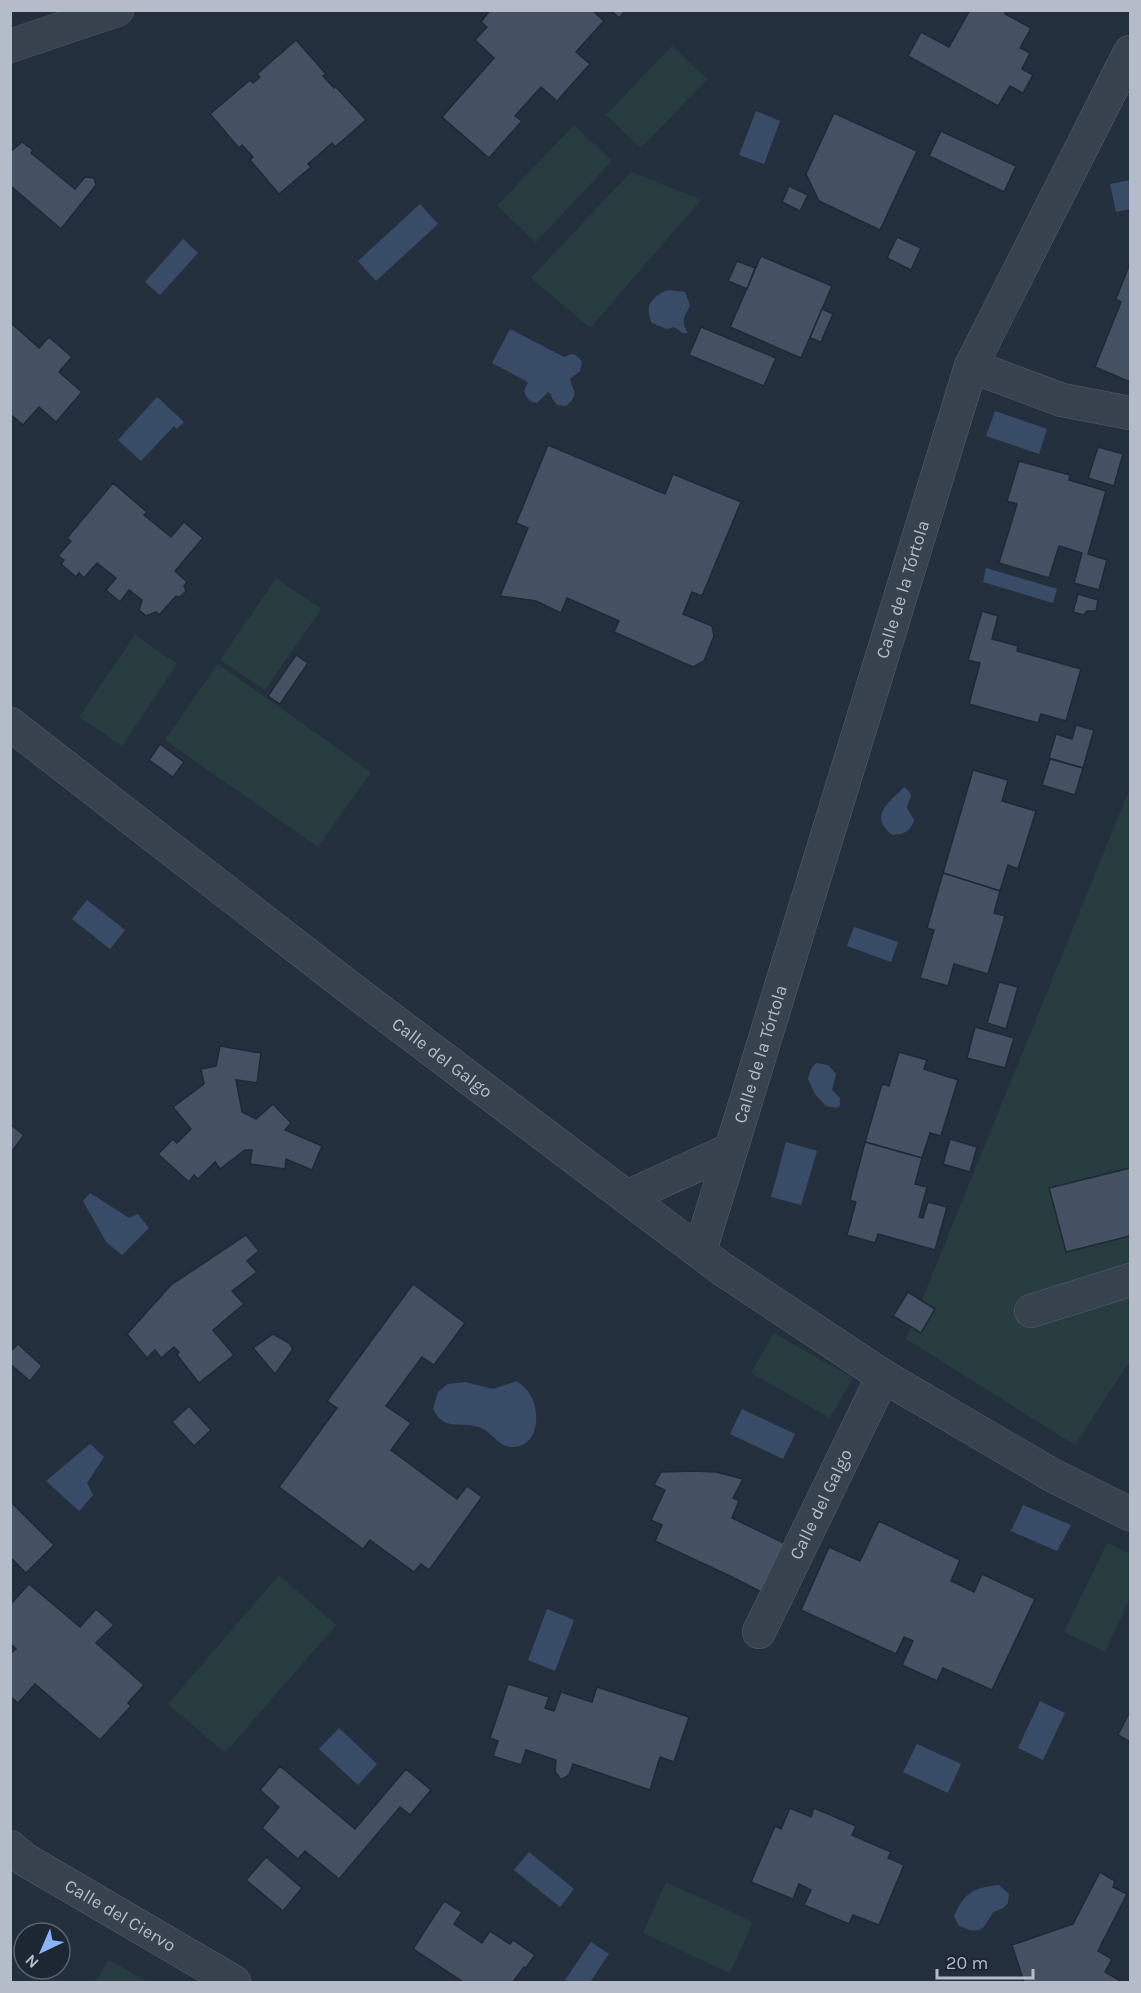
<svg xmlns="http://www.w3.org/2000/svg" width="1141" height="1993" viewBox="0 0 1141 1993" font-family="Karla,sans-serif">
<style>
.green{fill:#263c3f}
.water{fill:#394c67}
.building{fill:#455162;stroke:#1f2835;stroke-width:1.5}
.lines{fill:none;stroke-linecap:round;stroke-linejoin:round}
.minor-casing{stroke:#565f6c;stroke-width:34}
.minor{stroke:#38414e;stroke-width:33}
.labels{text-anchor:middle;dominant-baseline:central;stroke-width:5;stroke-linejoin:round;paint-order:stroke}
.street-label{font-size:18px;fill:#b4bcc9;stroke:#1d2633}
</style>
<rect width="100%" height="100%" fill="#242f3e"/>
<g class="green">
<path d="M672,46L707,79L641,148L606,115Z"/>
<path d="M574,125L612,161L536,242L497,206Z"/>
<path d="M631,172L701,200L590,328L531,278Z"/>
<path d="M276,578L321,609L265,690L220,660Z"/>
<path d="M135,635L177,664L122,746L79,717Z"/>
<path d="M218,664L371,772L318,847L165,740Z"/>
<path d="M1130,788V1361L1075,1445L906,1339Z"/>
<path d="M774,1333L853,1378L830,1418L751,1373Z"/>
<path d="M1107,1543L1130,1554V1598L1105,1652L1064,1632Z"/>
<path d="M279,1575L336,1625L225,1753L168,1704Z"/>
<path d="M666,1882L753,1922L730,1973L643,1933Z"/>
<path d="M109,1960L148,1982H95Z"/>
</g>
<g class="water">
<path d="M756,111L780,121L764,164L739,155Z"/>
<path d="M1130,180V209L1116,212L1110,184Z"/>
<path d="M420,204L438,224L376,281L358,261Z"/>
<path d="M183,239L198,253L160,295L145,282Z"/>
<path d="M667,290L685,292L690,306C683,318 681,322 688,333H683L674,327L667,329L652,323C644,306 651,298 667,290Z"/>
<path d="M510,329L564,357C573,353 575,352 582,362L580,371L570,379C573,393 580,394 566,406L557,405L552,398L551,394L548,392L537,403C529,402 527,398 524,391L528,382L492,363Z"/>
<path d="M157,397L184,422L177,429L174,426L141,461L118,440Z"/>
<path d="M995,411L1047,429L1039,454L986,436Z"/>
<path d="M986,568L1057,589L1053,603L983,582Z"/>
<path d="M904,787C916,796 909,797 907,808L914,820C910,832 905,834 892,835C868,815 889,803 904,787Z"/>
<path d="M87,900L125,930L110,949L72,919Z"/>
<path d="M854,927L898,942L891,962L847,946Z"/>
<path d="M816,1063L828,1065L836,1074L832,1090L840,1098V1105L837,1108L826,1106L815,1094L808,1079L811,1069Z"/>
<path d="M786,1142L817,1151L801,1205L771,1197Z"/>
<path d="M90,1193L129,1218L138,1214L149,1228L122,1255L106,1242L83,1201Z"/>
<path d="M517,1381C520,1384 524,1387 527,1390C541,1407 541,1446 513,1447C498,1447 493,1433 481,1428C462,1420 445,1433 433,1409L438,1392L448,1384L465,1382L493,1389Z"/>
<path d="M742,1409L795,1434L783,1459L730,1434Z"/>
<path d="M90,1444L104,1457L87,1483L93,1495L79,1511L46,1481Z"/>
<path d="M1023,1505L1071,1525L1057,1551L1011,1531Z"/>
<path d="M547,1609L574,1620L555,1671L528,1660Z"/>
<path d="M1040,1701L1065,1713L1043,1760L1018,1748Z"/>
<path d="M339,1728L377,1764L358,1785L319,1749Z"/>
<path d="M917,1744L961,1764L948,1793L903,1772Z"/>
<path d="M529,1852L574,1889L560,1907L514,1870Z"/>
<path d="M999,1885L1009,1894L1008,1903L1003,1908L993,1912C983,1929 982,1936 959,1926L954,1916C965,1892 973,1888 999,1885Z"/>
<path d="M591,1942L609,1954L590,1982H569L565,1980Z"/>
</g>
<g class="building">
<path d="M490,10H592L604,21L576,52L590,64L557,101L541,87L515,116L522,121L489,158L442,117L494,58L475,40L487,27L481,22Z"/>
<path d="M611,10H626L619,18Z"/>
<path d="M970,10H1007L1005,14L1031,28L1020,48L1030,53L1022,69L1033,75L1023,93L1010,86L998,106L908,56L921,32L949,47Z"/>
<path d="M296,40L326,74L323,76L334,88L335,86L366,120L335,147L332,143L308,164L311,167L279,194L250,160L253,157L242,145L239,148L210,114L250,80L253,83L260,77L257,74Z"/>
<path d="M834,113L917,151L880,230L819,201L806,174Z"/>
<path d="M941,131L1016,166L1004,192L929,156Z"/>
<path d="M22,142L33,150L31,153L75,189L85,177L94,178L96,185L61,229L12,187L10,190V152Z"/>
<path d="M789,186L808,195L800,211L782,202Z"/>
<path d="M897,237L921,248L911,270L887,258Z"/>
<path d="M761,256L832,286L801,358L730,327Z"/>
<path d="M737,261L755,268L747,289L728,281Z"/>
<path d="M1130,263V382L1095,367L1121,302L1116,299Z"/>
<path d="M822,309L833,314L821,342L810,338Z"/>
<path d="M10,322L39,348L49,337L72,357L59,372L82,392L56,422L39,407L23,425L10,414Z"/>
<path d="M701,327L776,358L764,386L689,355Z"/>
<path d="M548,445L665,494L673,474L741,502L702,596L692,592L683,614L712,626L714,636L704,661L693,667L614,632L619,621L567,598L561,613L536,601L500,596L528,528L516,523Z"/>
<path d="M1098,447L1123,454L1114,486L1088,478Z"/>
<path d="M1019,461L1070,475L1069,480L1106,491L1088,554L1107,560L1099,590L1074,583L1082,553L1059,546L1049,578L999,563L1017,504L1007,501Z"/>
<path d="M113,483L147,512L144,515L171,537L184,522L203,538L175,571L187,582L184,586L186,591L180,597L176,596L159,615L156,612L146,616L139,610L142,600L129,590L120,602L106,590L116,578L97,563L84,578L79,573L76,577L61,564L64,560L58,556L71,541L67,538Z"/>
<path d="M1078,594L1098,600L1096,611H1087L1084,615L1073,612Z"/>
<path d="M982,611L998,616L992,639L1018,646L1017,651L1081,669L1066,721L1041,714L1038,723L969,704L980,663L968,660Z"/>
<path d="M296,655L308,663L280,704L268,696Z"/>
<path d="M1076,725L1094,730L1083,768L1049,758L1056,734L1072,739Z"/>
<path d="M160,744L184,762L173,777L149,760Z"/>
<path d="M1050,759L1083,768L1075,795L1042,785Z"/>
<path d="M973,770L1008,780L1002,801L1036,811L1018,869L1008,865L1000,891L943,873Z"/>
<path d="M943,873L1000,891L994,913L1005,916L988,974L954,964L948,986L920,978L934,930L927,928Z"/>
<path d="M999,982L1018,987L1006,1029L987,1023Z"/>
<path d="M975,1027L1014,1038L1005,1068L967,1058Z"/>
<path d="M220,1046L261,1053L257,1083L236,1080L242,1112L256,1119L273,1104L291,1123L285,1130L322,1146L312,1170L286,1159L285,1169L250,1164L252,1150H245L220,1169L215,1162L198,1179L194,1175L189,1182L158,1154L173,1139L177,1143L191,1129L173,1107L204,1084L201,1069L216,1066Z"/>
<path d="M899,1052L927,1060L924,1069L958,1080L941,1136L930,1133L922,1158L865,1142L882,1084L889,1086Z"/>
<path d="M11,1125L24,1135L10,1154V1126Z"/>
<path d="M950,1139L977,1147L970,1172L943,1164Z"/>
<path d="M865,1142L922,1158L915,1184L927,1187L919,1217L923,1218L928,1202L947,1207L935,1250L878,1234L875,1243L847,1235L856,1202L850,1200Z"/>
<path d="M1130,1168V1236L1066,1252L1049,1188Z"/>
<path d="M246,1235L259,1251L247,1261L257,1272L232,1291L244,1304L213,1330L234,1355L199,1383L177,1355L179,1352L174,1347L161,1358L155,1350L147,1358L127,1334L171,1285Z"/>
<path d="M413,1284L465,1323L434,1365L422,1357L386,1406L411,1423L391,1450L457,1499L467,1486L482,1497L429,1570L421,1564L414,1572L370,1540L363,1549L279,1487L337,1408L327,1401Z"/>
<path d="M908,1292L935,1309L921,1333L893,1316Z"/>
<path d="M273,1334L289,1343L293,1349L275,1374L253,1348Z"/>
<path d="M18,1344L42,1366L30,1381L10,1364V1352Z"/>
<path d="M189,1406L211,1430L194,1446L172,1422Z"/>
<path d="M693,1471L716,1472L743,1479L733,1498L739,1501L732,1518L790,1546L767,1595L732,1577L655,1541L662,1525L651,1520L665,1490L654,1485L661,1472Z"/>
<path d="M10,1501L54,1545L26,1573L10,1557Z"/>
<path d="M879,1521L960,1560L951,1581L974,1592L982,1574L1035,1599L992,1690L943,1668L937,1681L902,1665L913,1641L904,1637L896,1654L801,1610L829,1547L860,1561Z"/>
<path d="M29,1584L80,1627L96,1609L114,1625L96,1643L144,1685L128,1703L131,1706L100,1740L35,1684L18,1703L10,1696V1654L16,1649L10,1643V1605Z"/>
<path d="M508,1684L549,1697L545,1708L554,1711L561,1692L592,1702L597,1687L689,1717L674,1762L660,1757L650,1790L573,1764L569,1775L561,1780L555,1771L556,1760L526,1750L521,1765L493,1756L498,1741L490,1738Z"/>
<path d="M1130,1711V1742L1118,1735Z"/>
<path d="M280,1766L355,1829L406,1769L431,1790L410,1815L400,1807L339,1879L305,1851L298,1859L262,1828L279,1807L260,1790Z"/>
<path d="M790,1808L811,1817L814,1808L856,1826L852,1835L891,1852L888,1858L904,1865L879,1925L853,1915L849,1924L804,1905L811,1890L799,1884L793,1899L751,1882L775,1826L781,1829Z"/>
<path d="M266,1857L302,1888L283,1911L246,1880Z"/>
<path d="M1100,1872L1115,1881L1113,1887L1127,1894L1098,1951L1112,1959L1105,1972L1119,1980L1118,1982H1024L1012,1945L1073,1924Z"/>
<path d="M444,1901L462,1912L454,1924L482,1943L490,1931L510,1944L513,1940L535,1955L526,1968L524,1967L513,1982H463L413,1949Z"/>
</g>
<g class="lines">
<defs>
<g id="minor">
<path d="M10,46L117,10"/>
<path d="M971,366L1062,400L1130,413"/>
<path id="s1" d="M10,724L350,988L722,1269L883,1376L1052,1475L1130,1514"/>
<path d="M627,1197L730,1150"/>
<path id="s2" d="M700,1251L971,366L1130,52"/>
<path d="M1031,1311L1130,1280"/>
<path id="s3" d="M759,1632L883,1376"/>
<path id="s4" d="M10,1847L24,1859L234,1982"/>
</g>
</defs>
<use href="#minor" class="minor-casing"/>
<use href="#minor" class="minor"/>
</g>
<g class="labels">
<g class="street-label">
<text stroke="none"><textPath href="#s2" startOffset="692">Calle de la Tórtola</textPath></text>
<text stroke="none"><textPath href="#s2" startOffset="206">Calle de la Tórtola</textPath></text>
<text stroke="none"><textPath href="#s1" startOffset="546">Calle del Galgo</textPath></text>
<text stroke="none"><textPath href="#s3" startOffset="142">Calle del Galgo</textPath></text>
<text stroke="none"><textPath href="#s4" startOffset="130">Calle del Ciervo</textPath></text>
</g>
</g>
<rect width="1141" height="1993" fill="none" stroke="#b4bcc9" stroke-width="24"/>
<g transform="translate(42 1951) rotate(224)"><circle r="28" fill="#1d2633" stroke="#59626f" stroke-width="1.5"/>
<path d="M0-4.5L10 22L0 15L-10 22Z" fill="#8ab4f8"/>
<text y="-9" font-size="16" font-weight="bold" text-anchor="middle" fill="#b4bcc9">N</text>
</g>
<path d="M937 1969v9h96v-9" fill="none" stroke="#b4bcc9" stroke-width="3"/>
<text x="946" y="1969" font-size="18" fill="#b4bcc9" stroke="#1d2633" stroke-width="4.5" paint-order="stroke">20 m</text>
</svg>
